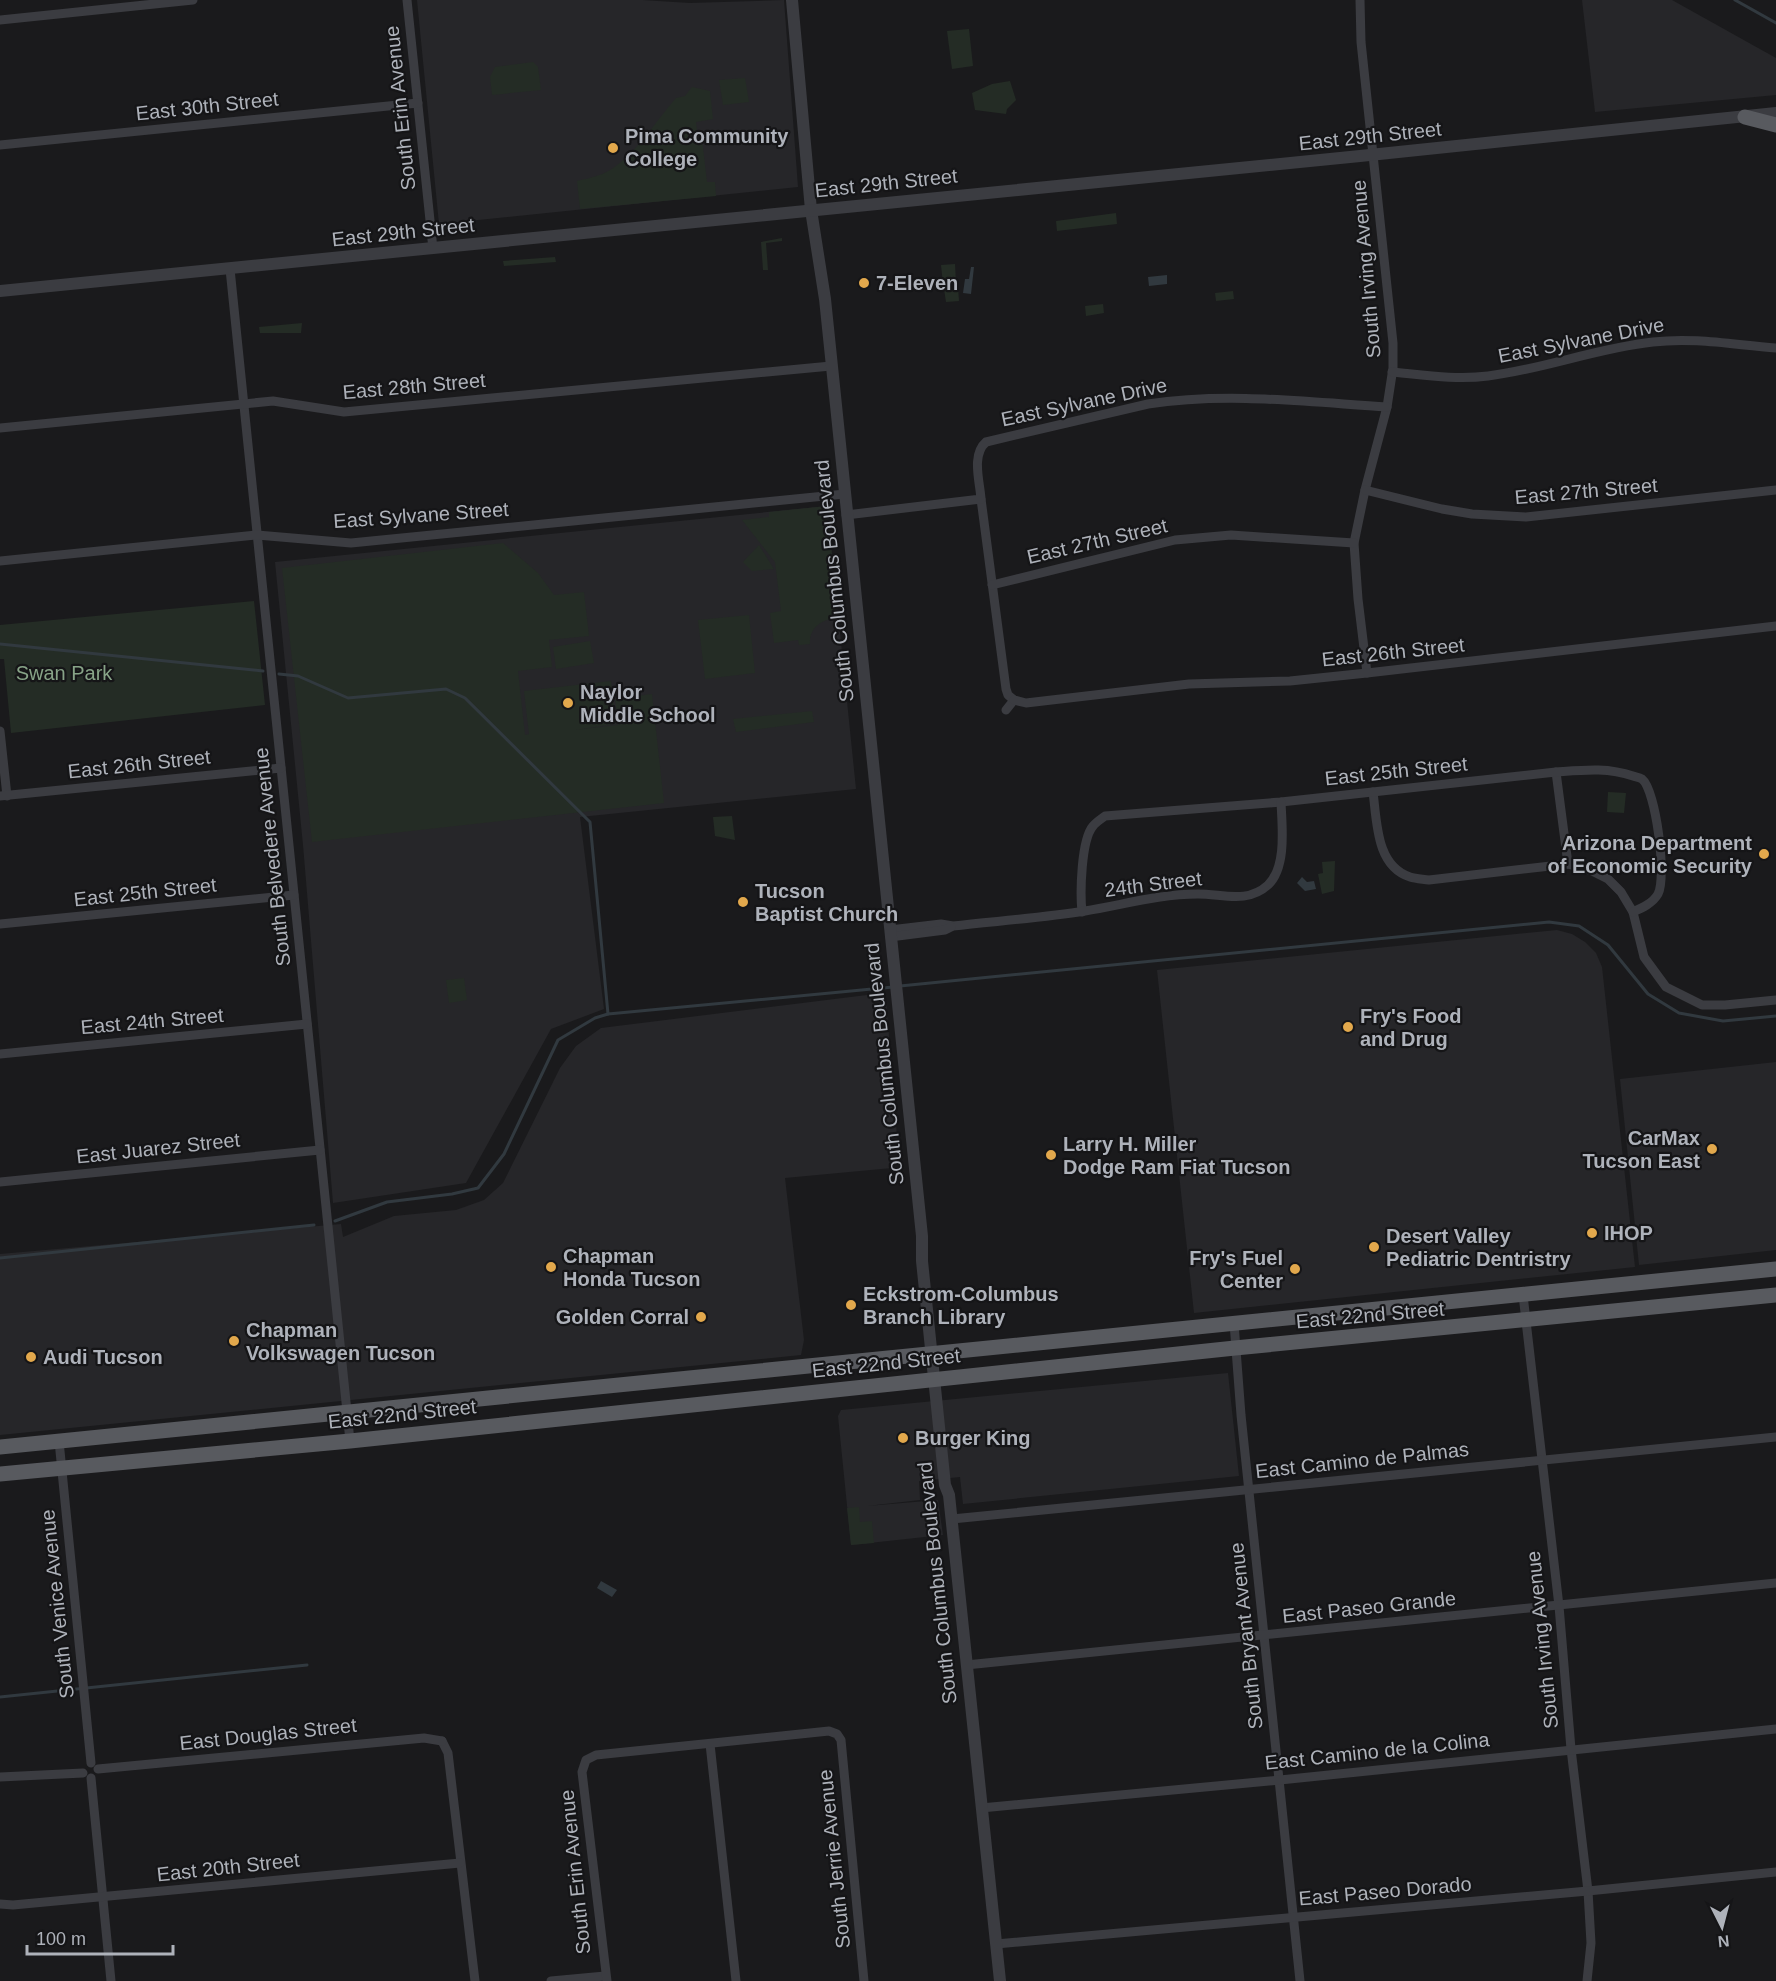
<svg xmlns="http://www.w3.org/2000/svg" width="1776" height="1981" viewBox="0 0 1776 1981" font-family="Helvetica,sans-serif">
<style>
.built{fill:#262629}
.green{fill:#242c25}
.water{fill:#31393f}
.lines{fill:none;stroke-linecap:round;stroke-linejoin:round}
.stream{stroke:#31393f;stroke-width:3}
.minor{stroke:#3b3c41;stroke-width:9}
.tertiary{stroke:#3b3c41;stroke-width:12}
.primary{stroke:#585a5f;stroke-width:15}
.poi-dot{fill:#e2a84c;stroke:#151517;stroke-width:2}
.labels{text-anchor:middle;dominant-baseline:central;stroke-width:4.5;stroke-linejoin:round;paint-order:stroke}
.street-label{font-size:20px;fill:#aeb2ba;stroke:#151517}
.poi-label{font-size:20px;font-weight:bold;fill:#aeb2ba;stroke:#151517;text-anchor:start}
.park-label{font-size:20px;fill:#87a387;stroke:#151517}
</style>
<rect width="100%" height="100%" fill="#1a1a1c"/>
<g class="built">
<path d="M417,0H642L690,3L784,0L798,187L439,224Z"/>
<path d="M1582,0H1672L1776,58V95L1595,112Z"/>
<path d="M827,506L856,789L580,817L604,1009L551,1029L466,1183L333,1203L303,845L275,562Z"/>
<path d="M1557,930L1572,934L1585,942L1596,953L1602,967L1635,1267L1194,1313L1157,970Z"/>
<path d="M875,994L886,999L899,1161L892,1168L785,1178L804,1340L801,1355L0,1435V1254L341,1224L343,1237L394,1216L456,1210L484,1200L503,1183L560,1068L576,1046L601,1028Z"/>
<path d="M1776,1062V1250L1639,1265L1620,1079Z"/>
<path d="M1228,1373L1239,1476L963,1504L960,1477L919,1481L920,1500L867,1506L938,1500L943,1535L851,1545L838,1416L841,1410Z"/>
</g>
<g class="green">
<path d="M969,29L973,66L952,69L947,31Z"/>
<path d="M533,62L538,67L541,90L492,95L490,77L495,67Z"/>
<path d="M745,78L749,102L723,105L719,80Z"/>
<path d="M1010,81L1016,100L1007,109L1006,114L975,110L972,93L992,84Z"/>
<path d="M692,87L710,91L713,119L696,122L698,139H702L707,182H715L716,196L580,209L577,181C590,178 605,175 616,166C639,149 657,120 676,98L685,96Z"/>
<path d="M1116,213L1117,224L1057,231L1056,221Z"/>
<path d="M782,238V241L766,243L768,270H763L761,242Z"/>
<path d="M555,257L556,262L504,266L503,261Z"/>
<path d="M955,264L956,283L943,284L941,265Z"/>
<path d="M958,287L959,301L946,302L944,289Z"/>
<path d="M1233,291L1234,299L1216,301L1215,293Z"/>
<path d="M1103,304L1104,313L1086,316L1085,306Z"/>
<path d="M302,323L301,333H260L259,327Z"/>
<path d="M827,506L838,617C823,620 809,626 810,644L799,645L798,640L774,643L770,613L781,611L775,562L742,520L769,517V512Z"/>
<path d="M503,543L538,573L554,595L584,592L589,636L549,640L552,667L518,671L525,735L529,734L524,691L611,681L616,724L575,730L618,725L615,699L652,694L664,803L312,842L282,568Z"/>
<path d="M759,545L774,569L752,571L743,562Z"/>
<path d="M254,601L265,705L11,733L4,659H0V625Z"/>
<path d="M749,615L755,673L705,679L698,620Z"/>
<path d="M590,641L594,663L556,669L553,647Z"/>
<path d="M812,711L814,722L736,732L733,719Z"/>
<path d="M1608,792L1626,793L1624,813L1607,812Z"/>
<path d="M732,816L735,840L715,836L713,817Z"/>
<path d="M1335,861L1334,891L1322,894L1318,874L1323,873L1322,862Z"/>
<path d="M464,978L467,1000L449,1003L446,980Z"/>
<path d="M859,1507L860,1522L872,1521L874,1543L851,1545L847,1508Z"/>
</g>
<g class="water">
<path d="M971,267H974L971,294L963,293L965,279H969Z"/>
<path d="M1167,275V284L1149,286L1148,277Z"/>
<path d="M1302,877L1307,882L1314,881L1316,889L1305,891L1297,883Z"/>
<path d="M601,1581L617,1590L612,1597L597,1588Z"/>
</g>
<g class="lines">
<g class="stream">
<path d="M1735,0L1776,23"/>
<path d="M0,644L263,671"/>
<path d="M279,674L298,676L348,698L446,689L465,698L590,822L608,1014L893,987"/>
<path d="M900,986L1549,922L1579,926L1608,945L1648,994L1679,1013L1723,1021L1776,1016"/>
<path d="M335,1221L387,1202L452,1194L478,1188L504,1154L558,1040L595,1018L608,1014"/>
<path d="M0,1258L314,1225"/>
<path d="M0,1697L307,1665"/>
</g>
<g class="minor">
<path d="M407,0L433,249"/>
<path d="M1360,0L1361,42L1393,343V368L1387,407L1365,490L1354,543L1358,599L1367,673"/>
<path d="M0,20L193,0"/>
<path d="M0,145L418,103"/>
<path d="M230,269L350,1441"/>
<path d="M1392,372C1424,375 1456,380 1488,376C1544,369 1597,348 1653,342C1694,337 1735,345 1776,348"/>
<path d="M0,428L273,401L344,412L831,366"/>
<path d="M1365,490L1442,509L1472,514L1526,517L1776,490"/>
<path d="M981,499L1006,689L1008,695L1014,700L1006,710"/>
<path d="M846,515L981,499C980,482 971,455 986,442L1148,404C1227,392 1308,402 1387,407"/>
<path d="M0,561L257,535L351,543L845,494"/>
<path d="M992,585L1175,540L1231,535L1354,543"/>
<path d="M1014,700L1026,703L1189,684L1290,681L1367,673L1776,626"/>
<path d="M0,731L7,796"/>
<path d="M1556,772L1568,864"/>
<path d="M1373,792C1377,822 1376,866 1410,877C1416,879 1423,879 1429,880L1568,864L1592,871L1608,879L1621,892L1633,912L1644,957L1666,987L1702,1005H1725L1776,1000"/>
<path d="M0,796L281,768"/>
<path d="M1082,912C1080,893 1081,840 1093,826C1096,822 1101,819 1105,816L1281,802L1556,772C1583,770 1607,767 1633,776C1636,777 1639,777 1642,779C1656,790 1667,877 1658,894C1653,903 1642,908 1633,912"/>
<path d="M0,924L294,895"/>
<path d="M890,930L941,924L953,926C997,921 1042,918 1085,911C1122,905 1160,894 1198,894C1223,894 1247,904 1268,885C1287,867 1282,826 1281,802"/>
<path d="M890,937L945,930L951,927"/>
<path d="M0,1054L307,1024"/>
<path d="M0,1182L320,1150"/>
<path d="M1523,1295L1559,1606L1571,1749L1588,1891L1591,1943L1587,1981"/>
<path d="M1234,1323L1241,1415L1300,1981"/>
<path d="M59,1441L91,1763"/>
<path d="M952,1519L1776,1437"/>
<path d="M966,1665L1776,1583"/>
<path d="M442,1741L448,1753L475,1981"/>
<path d="M710,1744L736,1981"/>
<path d="M98,1769L424,1738L442,1741"/>
<path d="M0,1777L83,1773"/>
<path d="M91,1778L111,1981"/>
<path d="M981,1808L1280,1780L1776,1729"/>
<path d="M0,1904L13,1905L460,1863"/>
<path d="M996,1944L1588,1891L1776,1872"/>
<path d="M551,1981L605,1976"/>
<path d="M607,1981L582,1772L586,1760L596,1755L829,1731L837,1734L841,1740L864,1981"/>
</g>
<g class="tertiary">
<path d="M792,0L811,210L825,299L922,1236V1261L945,1485L949,1495L1000,1981"/>
<path d="M0,291L1360,156L1776,113"/>
</g>
<g class="primary">
<path d="M1745,117L1776,125"/>
<path d="M0,1447L1776,1269"/>
<path d="M0,1474L350,1441L1235,1348L1776,1295"/>
</g>
</g>
<g class="poi-dot">
<circle cx="613" cy="148" r="6"/>
<circle cx="864" cy="283" r="6"/>
<circle cx="568" cy="703" r="6"/>
<circle cx="1764" cy="854" r="6"/>
<circle cx="743" cy="902" r="6"/>
<circle cx="1348" cy="1027" r="6"/>
<circle cx="1712" cy="1149" r="6"/>
<circle cx="1051" cy="1155" r="6"/>
<circle cx="1592" cy="1233" r="6"/>
<circle cx="1374" cy="1247" r="6"/>
<circle cx="551" cy="1267" r="6"/>
<circle cx="1295" cy="1269" r="6"/>
<circle cx="851" cy="1305" r="6"/>
<circle cx="701" cy="1317" r="6"/>
<circle cx="234" cy="1341" r="6"/>
<circle cx="31" cy="1357" r="6"/>
<circle cx="903" cy="1438" r="6"/>
</g>
<g class="labels">
<g class="street-label">
<text transform="translate(207 106) rotate(-6)">East 30th Street</text>
<text transform="translate(400 108) rotate(-96)">South Erin Avenue</text>
<text transform="translate(1370 136) rotate(-6)">East 29th Street</text>
<text transform="translate(886 183) rotate(-6)">East 29th Street</text>
<text transform="translate(403 232) rotate(-6)">East 29th Street</text>
<text transform="translate(1366 269) rotate(-95)">South Irving Avenue</text>
<text transform="translate(1581 340) rotate(-11)">East Sylvane Drive</text>
<text transform="translate(414 386) rotate(-5)">East 28th Street</text>
<text transform="translate(1084 402) rotate(-12)">East Sylvane Drive</text>
<text transform="translate(1586 491) rotate(-5)">East 27th Street</text>
<text transform="translate(421 515) rotate(-4)">East Sylvane Street</text>
<text transform="translate(1097 541) rotate(-13)">East 27th Street</text>
<text transform="translate(834 581) rotate(-96)">South Columbus Boulevard</text>
<text transform="translate(1393 652) rotate(-6)">East 26th Street</text>
<text transform="translate(139 764) rotate(-6)">East 26th Street</text>
<text transform="translate(1396 771) rotate(-6)">East 25th Street</text>
<text transform="translate(272 857) rotate(-96)">South Belvedere Avenue</text>
<text transform="translate(1153 884) rotate(-7)">24th Street</text>
<text transform="translate(145 892) rotate(-6)">East 25th Street</text>
<text transform="translate(152 1021) rotate(-5)">East 24th Street</text>
<text transform="translate(884 1064) rotate(-96)">South Columbus Boulevard</text>
<text transform="translate(158 1148) rotate(-6)">East Juarez Street</text>
<text transform="translate(1370 1315) rotate(-5)">East 22nd Street</text>
<text transform="translate(886 1363) rotate(-6)">East 22nd Street</text>
<text transform="translate(402 1414) rotate(-6)">East 22nd Street</text>
<text transform="translate(1362 1460) rotate(-6)">East Camino de Palmas</text>
<text transform="translate(937 1583) rotate(-96)">South Columbus Boulevard</text>
<text transform="translate(57 1604) rotate(-96)">South Venice Avenue</text>
<text transform="translate(1369 1607) rotate(-6)">East Paseo Grande</text>
<text transform="translate(1246 1636) rotate(-96)">South Bryant Avenue</text>
<text transform="translate(1542 1640) rotate(-96)">South Irving Avenue</text>
<text transform="translate(268 1734) rotate(-6)">East Douglas Street</text>
<text transform="translate(1377 1751) rotate(-6)">East Camino de la Colina</text>
<text transform="translate(834 1859) rotate(-96)">South Jerrie Avenue</text>
<text transform="translate(228 1867) rotate(-6)">East 20th Street</text>
<text transform="translate(575 1872) rotate(-96)">South Erin Avenue</text>
<text transform="translate(1385 1891) rotate(-5)">East Paseo Dorado</text>
</g>
<g class="poi-label">
<text x="625" y="136">Pima Community<tspan x="625" dy="23">College</tspan></text>
<text x="876" y="283">7-Eleven</text>
<text x="580" y="692">Naylor<tspan x="580" dy="23">Middle School</tspan></text>
<text x="1752" y="843" text-anchor="end">Arizona Department<tspan x="1752" dy="23">of Economic Security</tspan></text>
<text x="755" y="891">Tucson<tspan x="755" dy="23">Baptist Church</tspan></text>
<text x="1360" y="1016">Fry's Food<tspan x="1360" dy="23">and Drug</tspan></text>
<text x="1700" y="1138" text-anchor="end">CarMax<tspan x="1700" dy="23">Tucson East</tspan></text>
<text x="1063" y="1144">Larry H. Miller<tspan x="1063" dy="23">Dodge Ram Fiat Tucson</tspan></text>
<text x="1604" y="1233">IHOP</text>
<text x="1386" y="1236">Desert Valley<tspan x="1386" dy="23">Pediatric Dentristry</tspan></text>
<text x="563" y="1256">Chapman<tspan x="563" dy="23">Honda Tucson</tspan></text>
<text x="1283" y="1258" text-anchor="end">Fry's Fuel<tspan x="1283" dy="23">Center</tspan></text>
<text x="863" y="1294">Eckstrom-Columbus<tspan x="863" dy="23">Branch Library</tspan></text>
<text x="689" y="1317" text-anchor="end">Golden Corral</text>
<text x="246" y="1330">Chapman<tspan x="246" dy="23">Volkswagen Tucson</tspan></text>
<text x="43" y="1357">Audi Tucson</text>
<text x="915" y="1438">Burger King</text>
</g>
<g class="park-label">
<text x="64" y="673">Swan Park</text>
</g>
</g>
<g transform="translate(1722 1927) rotate(174)" stroke="#151517" stroke-width="4.5" paint-order="stroke">
<path d="M0-4.5L10 22L0 15L-10 22Z" fill="#aeb2ba"/>
<text y="-9" font-size="16" font-weight="bold" text-anchor="middle" fill="#aeb2ba">N</text>
</g>
<path d="M27 1945v9h146v-9" fill="none" stroke="#aeb2ba" stroke-width="3"/>
<text x="36" y="1945" font-size="18" fill="#aeb2ba" stroke="#151517" stroke-width="4.5" paint-order="stroke">100 m</text>
</svg>
